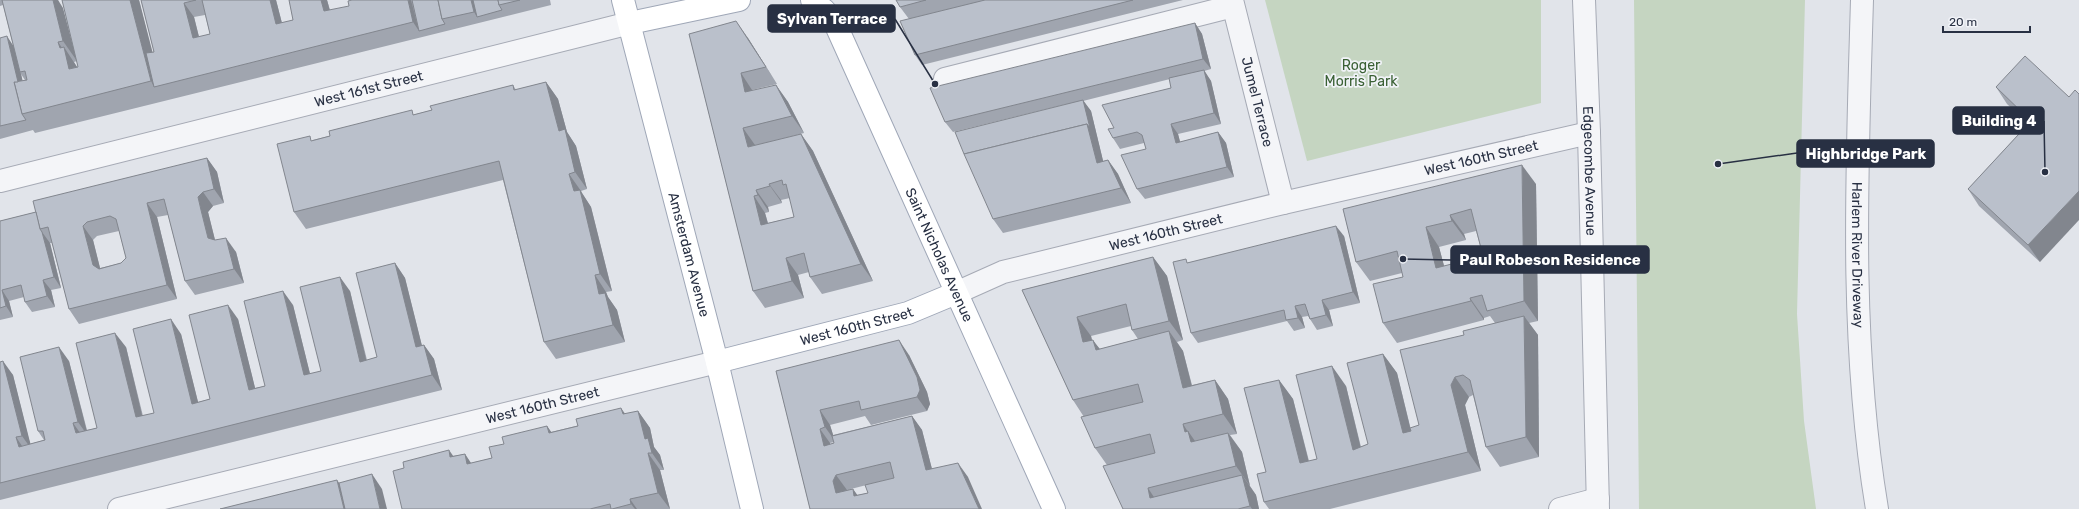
<svg xmlns="http://www.w3.org/2000/svg" width="2079" height="509" viewBox="0 0 2079 509" font-family="Rubik,sans-serif">
<style>
.green{fill:#c5d5c1}
.lines{fill:none;stroke-linecap:round;stroke-linejoin:round}
.minor-casing{stroke:#a6aab5;stroke-width:24}
.major-casing{stroke:#9fa7b7;stroke-width:24}
.minor{stroke:#f4f5f8;stroke-width:22}
.major{stroke:#fff;stroke-width:22}
.wall{fill:#a0a5af;fill-rule:evenodd}
.shaded-wall{fill:#82868e}
.building{fill:#bac0cb;stroke:#82868e;fill-rule:evenodd}
.labels{text-anchor:middle;dominant-baseline:central;stroke-width:3.5;stroke-linejoin:round;paint-order:stroke}
.park-label{font-size:14px;fill:#3a6034;stroke:#f1f3f8}
.street-label{font-size:14px;fill:#283043;stroke:#f1f3f8}
.leader{fill:none;stroke:#283043;stroke-width:1.5}
.callout-dot{fill:#283043;stroke:#f1f3f8;stroke-width:1.5}
.callout{fill:#283043;stroke:#283043;stroke-width:1.5}
.callout-label{font-size:15px;text-anchor:middle;font-weight:bold;fill:#fff}
</style>
<rect width="100%" height="100%" fill="#e1e4ea"/>
<g class="green">
<path d="M1265,0H1541V103L1307,161Z"/>
<path d="M1634,0H1805L1797,314L1804,421L1816,509H1639Z"/>
</g>
<g class="lines">
<defs>
<g id="minor">
<path id="s1" d="M1232,0L1283,203"/>
<path id="s2" d="M1584,0L1589,133L1598,509"/>
<path id="s3" d="M1862,0C1857,170 1849,341 1877,509"/>
<path d="M945,79L1233,6"/>
<path id="s4" d="M0,181L630,23"/>
<path id="s5" d="M956,293L1003,272L1283,203L1589,133"/>
<path id="s6" d="M119,509L717,362"/>
<path d="M1560,509L1598,499"/>
</g>
<g id="major">
<path id="s7" d="M623,0L717,362L752,509"/>
<path id="s8" d="M812,0L824,10L834,21L1054,509"/>
<path d="M630,23L739,0"/>
<path id="s9" d="M717,362L908,313L956,293"/>
</g>
</defs>
<use href="#minor" class="minor-casing"/>
<use href="#major" class="major-casing"/>
<use href="#minor" class="minor"/>
<use href="#major" class="major"/>
</g>
<g class="wall">
<path d="M0,0H58L77,61L74,62L77,67H78L62,0H139L152,52H154L141,0H276L282,23L293,20L289,0H327L330,10L412,0H550L551,5L35,133L33,130L0,139V38L13,45L3,5L0,6ZM205,15L210,34L199,37L194,17ZM21,74L25,80L22,81Z"/>
<path d="M896,0H1183L922,65L915,55L909,19L900,7Z"/>
<path d="M1195,23L1202,34L1211,69L1204,71L1211,81L1221,124L1178,134L1180,142L1218,132L1226,143L1234,177L1145,199L1137,189L1146,149L1144,143L1120,149L1113,138L1114,128L1171,88L1170,79L1083,101L1091,111L1103,161L1108,160L1118,174L1131,203L1003,233L993,219L1067,104L953,132L945,122Z"/>
<path d="M689,34L748,38L777,84L752,90L753,91L776,85L788,102L804,133L755,146L801,134L813,151L873,281L822,294L810,277L809,272L798,275L804,298L765,308L753,291ZM790,198L794,217L768,223L765,213L769,212L768,207L782,203L781,200Z"/>
<path d="M546,82L558,99L567,132L576,146L587,189L581,191L582,193L591,207L612,291L606,292L608,297L617,310L625,342L556,359L544,342L503,180L306,229L294,212L313,140L432,110L513,85L516,90Z"/>
<path d="M1996,87L2069,97L2040,262L1979,206L1968,189L2028,124L2007,104Z"/>
<path d="M207,158L217,172L224,203L213,206L208,212L215,240L236,252L244,283L195,295L185,281L168,215L157,217L177,299L79,324L69,309L52,243H50L61,288L51,290L55,307L32,312L25,302L24,297L9,301L13,317L0,320V221L36,212ZM119,231L126,258L121,263L100,268L93,240L97,236Z"/>
<path d="M1536,184L1538,321L1529,323L1538,335L1539,457L1500,467L1486,447L1473,395L1469,397L1465,405L1481,471L1330,509H1269L1264,502L1266,472L1279,380L1293,399L1309,461L1317,459L1346,386L1361,447L1368,444L1383,354L1397,373L1411,430L1419,425L1464,335L1495,323L1490,316L1484,318V320L1397,343L1383,323L1403,277L1402,273L1370,281L1356,262L1343,209ZM1476,231L1483,256L1444,266L1439,247L1466,240L1464,234Z"/>
<path d="M1344,236L1360,303L1329,310L1333,326L1317,330L1310,319L1308,316L1302,317L1305,328L1294,331L1287,321L1198,343L1191,333L1188,263Z"/>
<path d="M1153,257L1167,276L1183,340L1177,342L1183,351L1192,385L1215,380L1228,399L1237,434L1230,435L1242,452L1250,486L1256,495L1259,509H1123L1107,465L1095,448L1084,417L1073,400L1022,290ZM1131,326L1132,330L1138,339L1100,349L1092,340L1091,336Z"/>
<path d="M395,263L405,278L422,346L424,345L434,359L442,390L0,500V362L13,375L30,444L44,440L38,431L69,361L87,430L97,428L126,347L143,416L154,413L181,334L198,402L210,399L238,319L255,388L265,386L293,305L310,374L321,371L350,291L367,360L377,357Z"/>
<path d="M909,355L927,392L930,404L927,411L871,425L865,416L830,425L833,435L912,416L922,430L932,469L968,477L810,509L776,371ZM834,442V443L830,444V443ZM894,478L868,493L857,495L853,489L846,490H847Z"/>
<path d="M638,411L650,428L654,447L660,455L664,470H660L670,509H402L453,456L465,454L471,463L492,458L504,444L547,426L551,432Z"/>
</g>
<g class="shaded-wall">
<path d="M53,0H58L63,8L77,61L63,41Z"/>
<path d="M130,0H139L161,85L154,87L151,81Z"/>
<path d="M270,0H276L286,39L276,24Z"/>
<path d="M321,0H327L334,26L324,11Z"/>
<path d="M408,0H411L419,31L413,22Z"/>
<path d="M471,0H475L477,17L474,12Z"/>
<path d="M184,3L194,17L203,53L193,38Z"/>
<path d="M736,21L748,38L777,84L766,67Z"/>
<path d="M1195,23L1202,34L1211,69L1203,59Z"/>
<path d="M7,36L14,47L20,72L21,74L30,111L25,113Z"/>
<path d="M58,42L65,52L64,47L77,67L69,69L60,48Z"/>
<path d="M1204,70L1211,81L1221,124L1214,113Z"/>
<path d="M741,73L752,90L757,109L745,92Z"/>
<path d="M546,82L558,99L567,132L576,146L587,189L575,172L559,131Z"/>
<path d="M776,85L788,102L804,133L792,116Z"/>
<path d="M1083,100L1091,111L1107,177L1097,163L1087,124Z"/>
<path d="M1171,124L1178,134L1183,153L1176,143Z"/>
<path d="M743,128L755,145L748,147Z"/>
<path d="M1218,132L1226,143L1234,177L1227,167Z"/>
<path d="M801,134L813,151L873,281L861,264Z"/>
<path d="M207,158L217,172L224,203L214,189Z"/>
<path d="M1108,160L1118,174L1131,203L1121,188Z"/>
<path d="M1522,165L1536,184L1538,321L1524,301Z"/>
<path d="M569,174L581,191L582,193L591,207L612,291L600,274L574,191Z"/>
<path d="M769,184L781,200L782,203L770,186Z"/>
<path d="M756,190L768,207L769,212L758,195Z"/>
<path d="M2079,191V220L2040,262L2028,245Z"/>
<path d="M203,192L213,206L208,212L218,252L208,238L198,197Z"/>
<path d="M754,196L765,213L773,242L761,225Z"/>
<path d="M147,203L157,217L177,299L167,285Z"/>
<path d="M1450,215L1464,234L1466,240L1452,221Z"/>
<path d="M83,226L93,240L103,280L93,265Z"/>
<path d="M1336,226L1344,236L1360,303L1353,292Z"/>
<path d="M1426,227L1439,247L1450,288L1436,268Z"/>
<path d="M42,232L50,243L61,288L54,277Z"/>
<path d="M226,238L236,252L244,283L234,269Z"/>
<path d="M1153,257L1167,276L1183,340L1169,321Z"/>
<path d="M786,258L798,275L804,298L792,281Z"/>
<path d="M395,263L405,278L426,362L416,347Z"/>
<path d="M595,275L606,292L608,297L617,310L625,342L613,325L599,294Z"/>
<path d="M340,277L350,291L370,376L360,362Z"/>
<path d="M43,280L51,290L55,307L47,296Z"/>
<path d="M2,290L9,301L13,317L6,306Z"/>
<path d="M283,291L293,305L314,390L304,375Z"/>
<path d="M1470,298L1484,318V320L1471,301Z"/>
<path d="M1322,300L1329,310L1333,326L1326,315Z"/>
<path d="M228,305L238,319L259,404L249,390Z"/>
<path d="M1295,306L1302,317L1305,328L1298,318Z"/>
<path d="M1524,316L1538,335L1539,457L1526,437Z"/>
<path d="M1077,317L1091,336L1097,362L1083,342Z"/>
<path d="M171,319L181,334L202,418L192,404Z"/>
<path d="M1169,331L1183,351L1197,407L1183,388Z"/>
<path d="M115,333L126,347L146,432L136,417Z"/>
<path d="M899,340L909,355L927,392L930,404L927,411L917,397Z"/>
<path d="M1093,340L1107,359L1096,350Z"/>
<path d="M424,345L434,359L442,390L432,375Z"/>
<path d="M59,347L69,361L88,436L78,422Z"/>
<path d="M1383,354L1397,373L1416,452L1403,433Z"/>
<path d="M3,361L13,375L32,450L22,436Z"/>
<path d="M1332,366L1346,386L1366,470L1353,450Z"/>
<path d="M1455,377L1469,397L1465,405L1481,471L1468,452L1451,385Z"/>
<path d="M1215,380L1228,399L1237,434L1223,414Z"/>
<path d="M1279,380L1293,399L1314,483L1300,463Z"/>
<path d="M621,408L633,425L623,414Z"/>
<path d="M820,410L830,425L835,441L825,427Z"/>
<path d="M638,411L650,428L654,447L660,455L664,470L652,453L645,439Z"/>
<path d="M912,416L922,430L936,485L926,470Z"/>
<path d="M73,423L83,437L76,433Z"/>
<path d="M1183,424L1188,432V431L1202,451L1191,442L1185,432Z"/>
<path d="M547,426L559,443L549,433Z"/>
<path d="M820,429L830,443L834,460L824,446Z"/>
<path d="M1228,433L1242,452L1250,486L1236,466Z"/>
<path d="M16,437L26,452L19,447Z"/>
<path d="M449,450L461,467L450,457Z"/>
<path d="M648,453L660,470L670,509L658,493Z"/>
<path d="M465,454L476,471L467,464Z"/>
<path d="M958,463L968,477L982,509H979Z"/>
<path d="M372,474L382,489L387,509H380Z"/>
<path d="M836,475L847,490L843,495L836,493L833,481Z"/>
<path d="M1242,475L1256,495L1259,509H1252L1250,506Z"/>
<path d="M337,480L349,497L352,509H344Z"/>
<path d="M1148,488L1161,508L1150,498Z"/>
<path d="M853,489L863,503L854,496Z"/>
<path d="M630,499L637,509H635L631,504Z"/>
</g>
<g class="building">
<path d="M2,0H53L63,41L58,42L60,48L64,47L69,69L78,67L62,0H130L151,81L22,114L14,82L27,80L25,71L20,72Z"/>
<path d="M141,0H196L184,3L193,38L210,34L202,0H270L276,24L293,20L289,0H321L324,11L349,6L348,1L352,0H408L413,22L154,87L146,53L154,52Z"/>
<path d="M412,0H438L442,19L445,24L419,31Z"/>
<path d="M438,0H471L474,12L442,19Z"/>
<path d="M473,0H498L499,5L502,10L477,17Z"/>
<path d="M498,0H520L499,5Z"/>
<path d="M896,0H926L900,7Z"/>
<path d="M985,0H1133L915,55L900,21Z"/>
<path d="M736,21L766,67L741,73L745,92L776,85L792,116L743,128L748,147L801,134L861,264L810,277L804,253L786,258L792,281L753,291L689,34ZM782,180L783,185L786,184L794,217L761,225L754,196L758,195L756,190L770,186L769,184Z"/>
<path d="M1195,23L1203,59L945,122L930,88Z"/>
<path d="M7,36L18,82H14L22,114L26,120L0,126V38Z"/>
<path d="M2025,56L2069,97L2075,90L2079,94V191L2028,245L1968,189L2031,121L1996,87Z"/>
<path d="M1204,70L1214,113L1171,124L1176,143L1218,132L1227,167L1137,189L1121,155L1146,149L1142,135L1137,132L1113,138L1108,129L1114,128L1102,105L1171,88L1169,78Z"/>
<path d="M546,82L559,131L565,129L575,172L569,174L574,191L580,190L600,274L595,275L599,294L605,293L613,325L544,342L499,161L294,212L277,144L310,136L311,141L330,136L329,131L412,110L413,115L432,110L430,106L513,85L514,90Z"/>
<path d="M1083,100L1090,128L1087,124L964,154L955,132Z"/>
<path d="M1087,124L1097,163L1108,160L1121,188L993,219L964,154Z"/>
<path d="M207,158L214,189L203,192L198,197L201,210L208,238L215,240L226,238L234,269L185,281L164,199L147,203L167,285L69,309L48,227L40,229L33,201ZM110,216L116,219L126,258L121,263L99,269L93,265L83,226L87,222Z"/>
<path d="M1522,165L1524,301L1487,311L1482,295L1470,298L1471,301L1383,323L1373,284L1403,277L1397,251L1356,262L1343,209ZM1471,209L1483,256L1436,268L1426,227L1452,221L1450,215Z"/>
<path d="M36,212L40,229L42,232L54,277L43,280L47,296L25,302L21,285L2,290L6,306L0,308V221Z"/>
<path d="M1336,226L1353,292L1322,300L1326,315L1310,319L1305,304L1295,306L1298,318L1286,320L1284,310L1191,333L1173,262L1186,259L1187,263Z"/>
<path d="M1153,257L1169,321L1132,330L1126,304L1077,317L1083,342L1093,340L1096,350L1169,331L1183,388L1215,380L1223,414L1183,424L1185,432L1188,431L1191,442L1228,433L1236,466L1148,488L1150,498L1242,475L1250,506L1238,509H1123L1103,466L1155,453L1150,434L1095,448L1081,417L1143,402L1138,384L1073,400L1022,290Z"/>
<path d="M395,263L416,347L424,345L432,375L0,483V362L3,361L22,436L16,437L19,447L45,440L43,431H38L20,357L59,347L78,422L73,423L76,433L97,428L76,343L115,333L136,417L154,413L133,329L171,319L192,404L210,399L189,315L228,305L249,390L265,386L244,301L283,291L304,375L321,371L300,287L340,277L360,362L377,357L356,273Z"/>
<path d="M1524,316L1526,437L1486,447L1470,380L1463,375L1455,377L1451,385L1468,452L1264,502L1257,474L1266,472L1244,388L1279,380L1300,463L1317,459L1296,375L1332,366L1353,450L1368,444L1347,363L1383,354L1403,433L1411,431L1410,428L1419,425L1400,350L1464,335L1463,331Z"/>
<path d="M899,340L917,377L920,390L917,397L861,410L859,401L820,410L825,427L820,429L824,446L834,443L832,436L912,416L926,470L958,463L979,509H810L776,371ZM890,462L894,478L865,485L868,493L854,496L853,489L836,493L833,481L836,475Z"/>
<path d="M621,408L623,414L638,411L645,439L648,438L652,453H648L658,493L630,499L631,504L612,509H611L610,504L590,509H402L393,471L404,468L403,462L449,450L450,457L465,454L467,464L492,458L489,447L504,444L502,437L547,426L549,433L578,426L576,419Z"/>
<path d="M372,474L380,509H345L339,483Z"/>
<path d="M337,480L344,509H220Z"/>
</g>
<g class="labels">
<g class="park-label">
<text x="1361" y="65">Roger<tspan x="1361" dy="16">Morris Park</tspan></text>
</g>
<g class="street-label">
<text stroke="none"><textPath href="#s4" startOffset="380">West 161st Street</textPath></text>
<text stroke="none"><textPath href="#s1" startOffset="105">Jumel Terrace</textPath></text>
<text stroke="none"><textPath href="#s5" startOffset="543">West 160th Street</textPath></text>
<text stroke="none"><textPath href="#s2" startOffset="171">Edgecombe Avenue</textPath></text>
<text stroke="none"><textPath href="#s5" startOffset="219">West 160th Street</textPath></text>
<text stroke="none"><textPath href="#s7" startOffset="263">Amsterdam Avenue</textPath></text>
<text stroke="none"><textPath href="#s8" startOffset="287">Saint Nicholas Avenue</textPath></text>
<text stroke="none"><textPath href="#s3" startOffset="255">Harlem River Driveway</textPath></text>
<text stroke="none"><textPath href="#s9" startOffset="144">West 160th Street</textPath></text>
<text stroke="none"><textPath href="#s6" startOffset="436">West 160th Street</textPath></text>
</g>
</g>
<path class="leader" d="M935 84L895 19M2045 172L2044 121M1718 164L1797 153M1403 259L1451 260"/>
<g class="callout-dot">
<circle cx="935" cy="84" r="4"/>
<circle cx="2045" cy="172" r="4"/>
<circle cx="1718" cy="164" r="4"/>
<circle cx="1403" cy="259" r="4"/>
</g>
<g class="callout">
<rect x="768" y="5" width="127" height="27" rx="4"/>
<rect x="1953" y="107" width="91" height="27" rx="4"/>
<rect x="1797" y="140" width="137" height="27" rx="4"/>
<rect x="1451" y="246" width="198" height="27" rx="4"/>
</g>
<g class="callout-label">
<text x="832" y="24">Sylvan Terrace</text>
<text x="1999" y="126">Building 4</text>
<text x="1866" y="159">Highbridge Park</text>
<text x="1550" y="265">Paul Robeson Residence</text>
</g>
<path d="M1943 26v6h87v-6" fill="none" stroke="#283043" stroke-width="2"/>
<text x="1949" y="26" font-size="12" fill="#283043" stroke="#f1f3f8" stroke-width="3" paint-order="stroke">20 m</text>
</svg>
